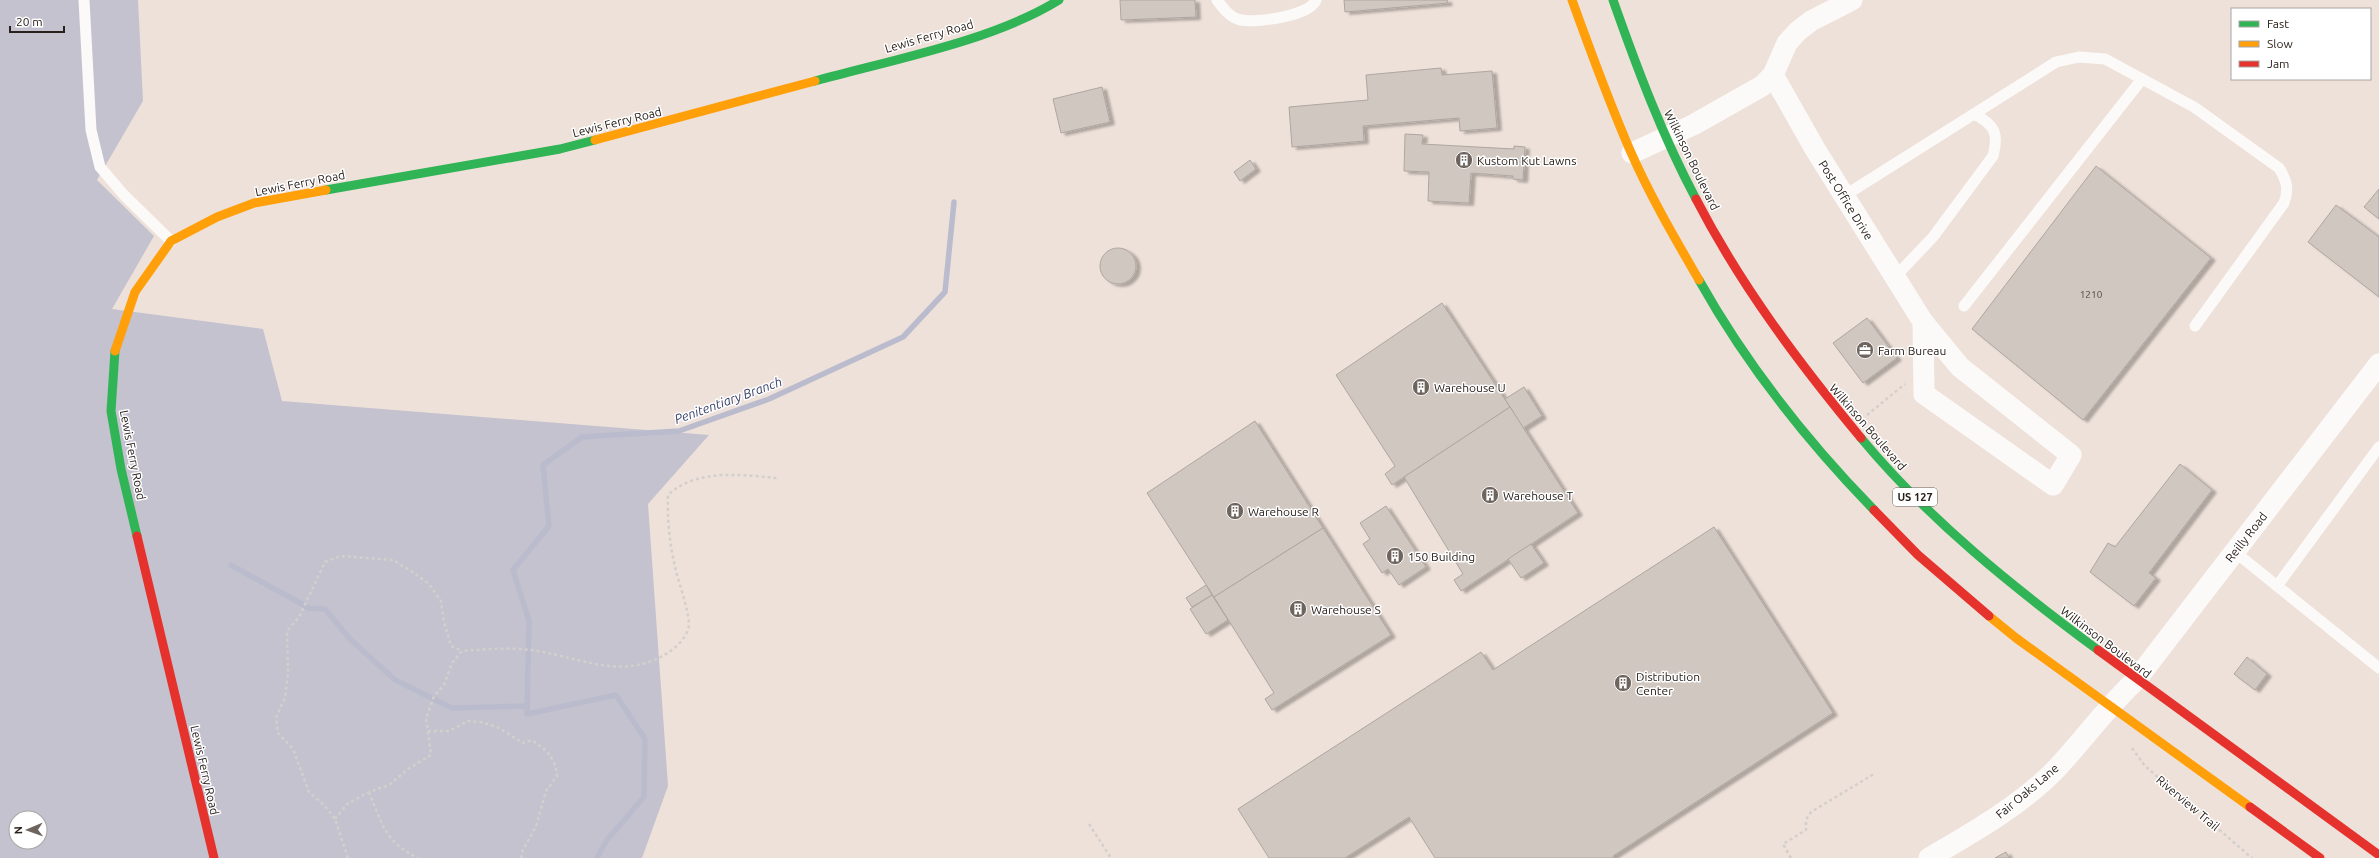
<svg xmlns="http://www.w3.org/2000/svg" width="2379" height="858" viewBox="0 0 2379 858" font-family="Ubuntu,sans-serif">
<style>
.forest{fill:#c3c2ce;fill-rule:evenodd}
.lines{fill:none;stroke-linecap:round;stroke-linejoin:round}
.stream{stroke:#babcce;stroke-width:5.5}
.building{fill:#d1c7c1;stroke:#afa6a0;filter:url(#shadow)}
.path{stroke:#d3cfcc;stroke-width:2.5;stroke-dasharray:3 3;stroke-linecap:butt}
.lane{stroke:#fcfaf9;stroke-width:11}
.street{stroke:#fcfaf9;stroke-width:21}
.fast{stroke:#30b455;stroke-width:9}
.slow{stroke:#ff9f0a;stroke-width:9}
.jam{stroke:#e5322d;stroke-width:9}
.labels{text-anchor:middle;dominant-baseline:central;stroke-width:3;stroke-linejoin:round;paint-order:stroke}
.number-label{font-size:10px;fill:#534a44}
.shield{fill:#fff;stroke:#69635f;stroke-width:1}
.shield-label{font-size:11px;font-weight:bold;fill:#29201b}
.street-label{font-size:12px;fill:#29201b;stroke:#fff}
.poi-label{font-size:12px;fill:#29201b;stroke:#fff;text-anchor:start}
.water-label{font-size:13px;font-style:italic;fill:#353e68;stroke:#fff}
</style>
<defs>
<filter id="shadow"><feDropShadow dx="4.5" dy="2.5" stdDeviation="1" flood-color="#0004"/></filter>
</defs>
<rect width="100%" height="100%" fill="#eee1d9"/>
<path class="forest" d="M0,0H138L143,101L97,180L154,236L112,309L263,329L282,401L709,435L648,504L668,786L642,858H0ZM16,818H40V842H16Z"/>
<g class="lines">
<g class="stream">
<path d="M231,565L309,608L325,609L350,639L395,680L452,708L527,706"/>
<path d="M597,858L607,840L644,797L645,739L616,695L527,714L529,621L513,570L549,526L543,465L582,437L679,431L769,399L903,337L945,292L954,202"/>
</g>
</g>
<g class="building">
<path d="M1120,0H1195L1196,17L1121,20Z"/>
<path d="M1344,0H1447L1448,3L1345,12Z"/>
<path d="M1441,68L1442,75L1492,71L1497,128L1460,131L1459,118L1363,126L1364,141L1292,147L1289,107L1368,100L1366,75Z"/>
<path d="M1102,87L1110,122L1061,133L1053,99Z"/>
<path d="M1405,134L1423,135L1422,144L1514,149V146L1525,147L1523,180L1513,179V176L1471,173L1469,203L1428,201L1429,172L1404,171Z"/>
<path d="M1250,160L1256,169L1240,181L1234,172Z"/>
<path d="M2096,166L2211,258L2083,420L1972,329Z"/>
<path d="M2379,189V219L2364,207Z"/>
<path d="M2336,205L2379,237V297L2308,242Z"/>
<circle cx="1118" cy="266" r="18"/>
<path d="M1442,303L1510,407L1392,485L1385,474L1395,466L1336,375Z"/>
<path d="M1867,318L1897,358L1863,383L1833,343Z"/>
<path d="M1524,387L1542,416L1523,428L1505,399Z"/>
<path d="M1510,407L1578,513L1461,591L1454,580L1463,574L1404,477Z"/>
<path d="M1255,421L1323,528L1214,597L1147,493Z"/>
<path d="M2180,464L2212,490L2149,573L2156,578L2134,606L2090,572L2108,543L2115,547Z"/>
<path d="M1386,506L1426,567L1399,585L1388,569L1382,573L1363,544L1370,539L1360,523Z"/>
<path d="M1714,527L1833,713L1613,856L1614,858H1435L1409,817L1345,858H1269L1238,809L1481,652L1493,670Z"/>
<path d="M1323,528L1391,635L1272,710L1265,699L1274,693L1214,597Z"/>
<path d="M1531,544L1544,563L1521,578L1508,559Z"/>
<path d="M1206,585L1212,595L1192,607L1186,598Z"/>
<path d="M1212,595L1228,620L1206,634L1190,609Z"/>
<path d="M2247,657L2267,674L2255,690L2234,674Z"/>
<path d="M2006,852L2009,858H1995Z"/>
</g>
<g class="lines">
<g class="path">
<path d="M1867,415L1905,384"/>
<path d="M2132,748L2145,766L2252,858"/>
<path d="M369,792C382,824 385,842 418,858"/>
<path d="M335,819L347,804L369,792L389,785L408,769L431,755L428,731"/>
<path d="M1089,824L1111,858"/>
<path d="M348,858L335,819L324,805L309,792L293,749L278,733L276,718L285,697L288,674L287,631L299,617L325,562L340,556L393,560L411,571L429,584L441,601L444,622L451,646L462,651"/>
<path d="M522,858L521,854L536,826L546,791L557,776C555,756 547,751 532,740L523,743L497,727L481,722L468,721L449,731H428L426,719L434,696L444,685L452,663L462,651C487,649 513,647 538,651C584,659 625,681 669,652C678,646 689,635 689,623C688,610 684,600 681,588C671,557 667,527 668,495C697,468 741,475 777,478"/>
<path d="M1791,858L1783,844L1806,830V820L1811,812L1874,774"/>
</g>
<g class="lane">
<path d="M84,0L91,130L100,167L124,195L171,241"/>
<path d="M1217,0C1223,8 1230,18 1241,20C1257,23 1310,16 1316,0"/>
<path d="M1844,196L2056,62L2079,57L2105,59L2194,107L2279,168C2287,181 2289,189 2284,203L2195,326"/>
<path d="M1895,277L1933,237L1993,156C1999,133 1995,125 1974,114"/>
<path d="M1964,306L2142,79"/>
<path d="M2235,552L2379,668"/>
<path d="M2277,586L2379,447"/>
</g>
<g class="street">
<path d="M1773,75L1815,149L1923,322L1960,367L2071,455L2053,485L1924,394L1923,322"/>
<path d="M1632,153L1693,125L1762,86L1773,75L1787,43L1798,31L1811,21L1852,0"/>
<path d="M1929,858C1972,833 2023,804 2057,768C2084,739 2107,707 2136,680L2379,364"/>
</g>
<g class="fast">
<path d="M1613,0C1637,68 1662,135 1696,199"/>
<path d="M815,81C891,60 993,41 1059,0"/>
<path d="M326,190L560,149L595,140"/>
<path d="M1699,280C1746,364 1808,442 1874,510"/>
<path d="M115,351L111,411L121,469L137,536"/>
<path d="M1861,438C1929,520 2013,587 2098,650"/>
</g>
<g class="slow">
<path d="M1572,0C1590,50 1608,99 1629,148C1649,194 1674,237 1699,280"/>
<path d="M595,140L815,81"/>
<path d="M115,351L135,292L171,241L217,217L254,203L326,190"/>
<path d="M1989,616L2016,638L2250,807"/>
</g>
<g class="jam">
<path d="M1696,199C1741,286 1799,363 1861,438"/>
<path d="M1874,510L1918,555L1989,616"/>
<path d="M137,536L214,858"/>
<path d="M2098,650L2379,855"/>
<path d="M2250,807L2320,858"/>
</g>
</g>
<defs>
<symbol id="building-disc" viewBox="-11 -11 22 22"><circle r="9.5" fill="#6e645e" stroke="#fff"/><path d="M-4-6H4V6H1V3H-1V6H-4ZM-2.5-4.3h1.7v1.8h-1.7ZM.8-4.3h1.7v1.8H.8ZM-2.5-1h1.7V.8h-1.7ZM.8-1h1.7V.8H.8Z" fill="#fff"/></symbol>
<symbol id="office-disc" viewBox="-11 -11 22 22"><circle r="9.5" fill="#6e645e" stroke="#fff"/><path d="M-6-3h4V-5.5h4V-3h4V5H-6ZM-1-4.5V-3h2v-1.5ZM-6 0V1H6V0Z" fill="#fff"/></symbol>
</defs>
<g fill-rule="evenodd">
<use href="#building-disc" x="1454" y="150" width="20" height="20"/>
<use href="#office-disc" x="1855" y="340" width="20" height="20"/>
<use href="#building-disc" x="1411" y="377" width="20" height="20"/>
<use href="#building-disc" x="1480" y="485" width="20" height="20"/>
<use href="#building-disc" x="1225" y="501" width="20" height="20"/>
<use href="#building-disc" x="1385" y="546" width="20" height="20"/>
<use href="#building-disc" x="1288" y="599" width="20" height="20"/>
<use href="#building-disc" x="1613" y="673" width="20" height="20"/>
</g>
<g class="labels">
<g class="number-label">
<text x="2091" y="294">1210</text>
</g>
<rect class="shield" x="1893" y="488" width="44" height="18" rx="3"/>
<g class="shield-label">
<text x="1915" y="497">US 127</text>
</g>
<g class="street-label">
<text transform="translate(929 36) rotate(-16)">Lewis Ferry Road</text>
<text transform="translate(617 122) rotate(-14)">Lewis Ferry Road</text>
<text transform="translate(1692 160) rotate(64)">Wilkinson Boulevard</text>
<text transform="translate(300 183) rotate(-11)">Lewis Ferry Road</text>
<text transform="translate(1846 200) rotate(58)">Post Office Drive</text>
<text transform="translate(1868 427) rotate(49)">Wilkinson Boulevard</text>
<text transform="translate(133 455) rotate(79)">Lewis Ferry Road</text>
<text transform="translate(2246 537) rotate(-52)">Reilly Road</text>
<text transform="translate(2106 642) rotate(37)">Wilkinson Boulevard</text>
<text transform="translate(205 770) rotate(77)">Lewis Ferry Road</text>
<text transform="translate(2027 791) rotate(-40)">Fair Oaks Lane</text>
<text transform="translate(2188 803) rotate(40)">Riverview Trail</text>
</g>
<g class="poi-label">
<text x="1477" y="160">Kustom Kut Lawns</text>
<text x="1878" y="350">Farm Bureau</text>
<text x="1434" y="387">Warehouse U</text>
<text x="1503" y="495">Warehouse T</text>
<text x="1248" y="511">Warehouse R</text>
<text x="1408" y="556">150 Building</text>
<text x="1311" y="609">Warehouse S</text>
<text x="1636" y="676">Distribution<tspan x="1636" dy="14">Center</tspan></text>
</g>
<g class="water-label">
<text transform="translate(728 400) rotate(-20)">Penitentiary Branch</text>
</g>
</g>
<rect x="2231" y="8" width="140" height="72" fill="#ffffff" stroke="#a9a6a4"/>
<rect x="2239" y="21" width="20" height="6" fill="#30b455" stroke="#a9a6a4"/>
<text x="2267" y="28" font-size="12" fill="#29201b">Fast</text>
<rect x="2239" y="41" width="20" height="6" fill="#ff9f0a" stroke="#a9a6a4"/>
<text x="2267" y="48" font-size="12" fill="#29201b">Slow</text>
<rect x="2239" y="61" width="20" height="6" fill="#e5322d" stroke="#a9a6a4"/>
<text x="2267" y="68" font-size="12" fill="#29201b">Jam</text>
<g transform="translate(28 830) rotate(268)"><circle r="19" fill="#ffffff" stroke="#a9a6a4"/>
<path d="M0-3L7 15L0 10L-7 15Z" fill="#6e645e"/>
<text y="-6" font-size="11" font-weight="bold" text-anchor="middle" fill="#29201b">N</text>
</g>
<path d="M10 26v6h54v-6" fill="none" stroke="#29201b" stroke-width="2"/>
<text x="16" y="26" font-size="12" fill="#29201b" stroke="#ffffff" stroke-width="3" paint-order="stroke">20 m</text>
</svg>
